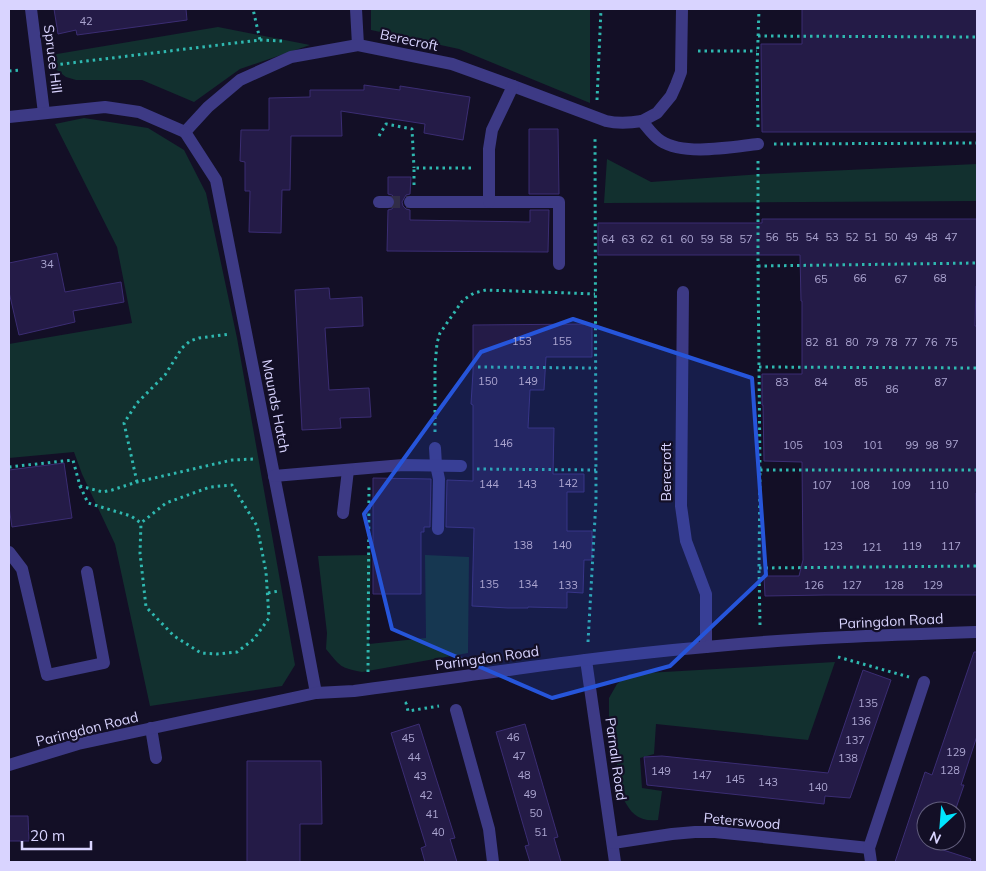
<svg xmlns="http://www.w3.org/2000/svg" width="986" height="871" viewBox="0 0 986 871" font-family="Mulish,sans-serif">
<style>
.green{fill:#12302f}
.building{fill:#241b47;stroke:#3b2d73}
.lines{fill:none;stroke-linecap:round;stroke-linejoin:round}
.minor-tunnel{stroke:#312d47;stroke-width:12;stroke-dasharray:12 6;stroke-linecap:butt}
.path{stroke:#2fb8b0;stroke-width:3;stroke-dasharray:2.5 4;stroke-linecap:butt}
.minor{stroke:#3d3a85;stroke-width:12}
.marked{fill:#2655da;fill-opacity:0.2;stroke:#2655da;stroke-width:4;stroke-linejoin:round}
.labels{text-anchor:middle;dominant-baseline:central;stroke-width:4.5;stroke-linejoin:round;paint-order:stroke}
.number-label{font-size:11px;fill:#aca6d1}
.street-label{font-size:14px;fill:#d9d4ff;stroke:#130f26}
</style>
<rect width="100%" height="100%" fill="#130f26"/>
<g class="green">
<path d="M371,9H590V103L459,49L371,30Z"/>
<path d="M218,27L310,45L240,69L194,102L142,80H76L66,77L50,65L51,55Z"/>
<path d="M84,118L148,128L184,150L206,193L237,338L295,665L282,686L150,706L115,544L82,474L74,452L9,458V344L132,323L117,247L55,124Z"/>
<path d="M607,159L651,182L762,174L977,164V201L604,203Z"/>
<path d="M371,555L369,644L426,638L425,555L469,557L468,653L362,672C340,668 340,666 326,649L327,633L318,556Z"/>
<path d="M835,662L808,740L656,724L654,754L640,758L642,788L662,791L658,820C639,822 631,814 623,798L609,719V698L617,684L629,674Z"/>
</g>
<g class="building">
<path d="M54,9H186L187,20L77,35L76,30L58,34Z"/>
<path d="M802,9H977V132H762L761,44H802Z"/>
<path d="M364,85L400,90V86L470,97L463,140L424,133L425,124L341,111L342,136H291L290,190H282L281,233L249,232L250,191H245V162L240,161L241,130H269V98L310,97V90H364Z"/>
<path d="M529,129H558L559,194H529Z"/>
<path d="M388,177H411L410,194L406,195L402,202L403,206L406,209L410,210V220L530,222V210H549L548,252L387,251L388,210L392,209L396,202L395,198L392,195L388,194Z"/>
<path d="M762,219H977V286H976L975,326H977V493H976L977,595H825L765,596L764,576H799L803,560L802,462L764,461L763,405H762V374H802V301H801L800,255H598V223H762Z"/>
<path d="M57,253L65,292L121,282L124,302L73,311L75,322L19,335L9,292V263Z"/>
<path d="M329,288L330,299L362,297L363,326L325,328L329,390L369,388L371,417L340,418L341,428L302,430L295,290Z"/>
<path d="M592,324V357H546L544,390H530L528,428H554L553,474H584V492H567V531H592V560H584L583,593L567,592V608L528,607V608H508L472,606L474,528L446,527L447,480L473,481V405L471,404L473,372V325Z"/>
<path d="M64,463L72,518L12,527L9,507V470Z"/>
<path d="M373,478L431,479L430,527H424V532H421V594H373Z"/>
<path d="M974,652H977V736L961,785H964L955,811H926V841H936L934,847L971,859L970,862H895L925,772L932,775Z"/>
<path d="M863,670L891,680L850,798L825,796L824,804L647,785L644,757L662,756L828,773Z"/>
<path d="M419,724L455,838L450,839L457,862H425L421,848L426,846L391,733Z"/>
<path d="M525,724L558,837L554,838L561,862H530L525,846L529,845L496,732Z"/>
<path d="M247,761H321L322,824H300V862H247Z"/>
<path d="M9,816H28L29,841H9Z"/>
</g>
<g class="lines">
<path class="minor-tunnel" d="M388,202H410"/>
<g class="path">
<path d="M758,36L977,37"/>
<path d="M260,40L282,41"/>
<path d="M698,51H757"/>
<path d="M54,65L260,40L253,9"/>
<path d="M9,71L21,70"/>
<path d="M597,100L601,9"/>
<path d="M758,127L757,70L759,9"/>
<path d="M379,136L386,124L412,129L414,168"/>
<path d="M774,144L977,143"/>
<path d="M758,161V266L760,470L759,568L760,625"/>
<path d="M414,185V168H473"/>
<path d="M758,266L977,263"/>
<path d="M478,367L596,368"/>
<path d="M759,367L977,368"/>
<path d="M435,432V366L437,343L440,333L463,300L474,293L486,290L595,294"/>
<path d="M9,467L73,460L80,486L103,492L112,490L137,482L232,460L254,459"/>
<path d="M477,469L596,470"/>
<path d="M760,470H977"/>
<path d="M137,482L124,423L137,403L165,375L182,348L190,341L199,338L230,334"/>
<path d="M80,486L88,503L131,516L141,523L166,503L210,487L232,485L257,526L266,572L269,618L254,639L237,652L217,654L201,653L174,636L146,607L140,553L141,523"/>
<path d="M759,568L977,566"/>
<path d="M268,593L279,591"/>
<path d="M588,642L596,500L595,136"/>
<path d="M838,657L909,677"/>
<path d="M368,672L369,484"/>
<path d="M407,703H406L408,711L439,706"/>
</g>
<g class="minor">
<path d="M31,9L44,113"/>
<path d="M356,9L358,45"/>
<path d="M9,117L105,107L139,112L185,132"/>
<path d="M642,121L657,113L671,96L676,85L681,72L682,9"/>
<path d="M185,132L208,107L240,80L291,57L358,45L452,64L513,86L606,121C619,124 630,123 642,121C648,128 653,136 661,141C684,156 731,147 758,144"/>
<path d="M185,132L216,180L296,587L316,693"/>
<path d="M379,202H388"/>
<path d="M410,202H559V264"/>
<path d="M489,202V149L492,130L513,86"/>
<path d="M683,292L681,506L686,541L706,594V647"/>
<path d="M435,448L436,465L439,479L438,529"/>
<path d="M274,476L403,465L461,466"/>
<path d="M343,513L348,470"/>
<path d="M9,552L22,569L47,675L104,663L87,572"/>
<path d="M586,660L615,862"/>
<path d="M456,710L489,829L493,862"/>
<path d="M151,728L156,758"/>
<path d="M9,765L78,744L316,693L354,691C471,676 588,657 706,647C796,638 887,635 977,632"/>
<path d="M613,843L672,834L695,832H715L869,848"/>
<path d="M871,862L869,848L924,682"/>
</g>
</g>
<path class="marked" d="M573,319L752,378L766,575L670,666L552,698L392,629L364,514L481,352Z"/>
<g class="labels">
<g class="number-label">
<text x="86" y="21">42</text>
<text x="772" y="237">56</text>
<text x="792" y="237">55</text>
<text x="812" y="237">54</text>
<text x="832" y="237">53</text>
<text x="852" y="237">52</text>
<text x="871" y="237">51</text>
<text x="891" y="237">50</text>
<text x="911" y="237">49</text>
<text x="931" y="237">48</text>
<text x="951" y="237">47</text>
<text x="608" y="239">64</text>
<text x="628" y="239">63</text>
<text x="647" y="239">62</text>
<text x="667" y="239">61</text>
<text x="687" y="239">60</text>
<text x="707" y="239">59</text>
<text x="726" y="239">58</text>
<text x="746" y="239">57</text>
<text x="47" y="264">34</text>
<text x="860" y="278">66</text>
<text x="940" y="278">68</text>
<text x="821" y="279">65</text>
<text x="901" y="279">67</text>
<text x="522" y="341">153</text>
<text x="562" y="341">155</text>
<text x="812" y="342">82</text>
<text x="832" y="342">81</text>
<text x="852" y="342">80</text>
<text x="872" y="342">79</text>
<text x="891" y="342">78</text>
<text x="911" y="342">77</text>
<text x="931" y="342">76</text>
<text x="951" y="342">75</text>
<text x="488" y="381">150</text>
<text x="528" y="381">149</text>
<text x="782" y="382">83</text>
<text x="821" y="382">84</text>
<text x="861" y="382">85</text>
<text x="941" y="382">87</text>
<text x="892" y="389">86</text>
<text x="503" y="443">146</text>
<text x="952" y="444">97</text>
<text x="793" y="445">105</text>
<text x="833" y="445">103</text>
<text x="873" y="445">101</text>
<text x="912" y="445">99</text>
<text x="932" y="445">98</text>
<text x="568" y="483">142</text>
<text x="489" y="484">144</text>
<text x="527" y="484">143</text>
<text x="822" y="485">107</text>
<text x="860" y="485">108</text>
<text x="901" y="485">109</text>
<text x="939" y="485">110</text>
<text x="523" y="545">138</text>
<text x="562" y="545">140</text>
<text x="833" y="546">123</text>
<text x="912" y="546">119</text>
<text x="951" y="546">117</text>
<text x="872" y="547">121</text>
<text x="489" y="584">135</text>
<text x="528" y="584">134</text>
<text x="568" y="585">133</text>
<text x="814" y="585">126</text>
<text x="852" y="585">127</text>
<text x="894" y="585">128</text>
<text x="933" y="585">129</text>
<text x="868" y="703">135</text>
<text x="861" y="721">136</text>
<text x="513" y="737">46</text>
<text x="408" y="738">45</text>
<text x="855" y="740">137</text>
<text x="956" y="752">129</text>
<text x="519" y="756">47</text>
<text x="414" y="757">44</text>
<text x="848" y="758">138</text>
<text x="950" y="770">128</text>
<text x="661" y="771">149</text>
<text x="524" y="775">48</text>
<text x="702" y="775">147</text>
<text x="420" y="776">43</text>
<text x="735" y="779">145</text>
<text x="768" y="782">143</text>
<text x="818" y="787">140</text>
<text x="530" y="794">49</text>
<text x="426" y="795">42</text>
<text x="536" y="813">50</text>
<text x="432" y="814">41</text>
<text x="438" y="832">40</text>
<text x="541" y="832">51</text>
</g>
<g class="street-label">
<text transform="translate(409 40) rotate(12)">Berecroft</text>
<text transform="translate(53 59) rotate(83)">Spruce Hill</text>
<text transform="translate(276 406) rotate(79)">Maunds Hatch</text>
<text transform="translate(666 472) rotate(-90)">Berecroft</text>
<text transform="translate(891 621) rotate(-3)">Paringdon Road</text>
<text transform="translate(487 658) rotate(-8)">Paringdon Road</text>
<text transform="translate(87 729) rotate(-14)">Paringdon Road</text>
<text transform="translate(616 759) rotate(82)">Parnall Road</text>
<text transform="translate(742 821) rotate(5)">Peterswood</text>
</g>
</g>
<rect width="986" height="871" fill="none" stroke="#d9d4ff" stroke-width="20"/>
<g transform="translate(941 826) rotate(206)"><circle r="24" fill="#130f26" stroke="#625e7d"/>
<path d="M0-4L9 19L0 12L-9 19Z" fill="#00e5ff"/>
<text y="-8" font-size="14" font-weight="bold" text-anchor="middle" fill="#d9d4ff">N</text>
</g>
<path d="M22 841v8h69v-8" fill="none" stroke="#d9d4ff" stroke-width="2.5"/>
<text x="30" y="841" font-size="15" fill="#d9d4ff" stroke="#130f26" stroke-width="4" paint-order="stroke">20 m</text>
</svg>
